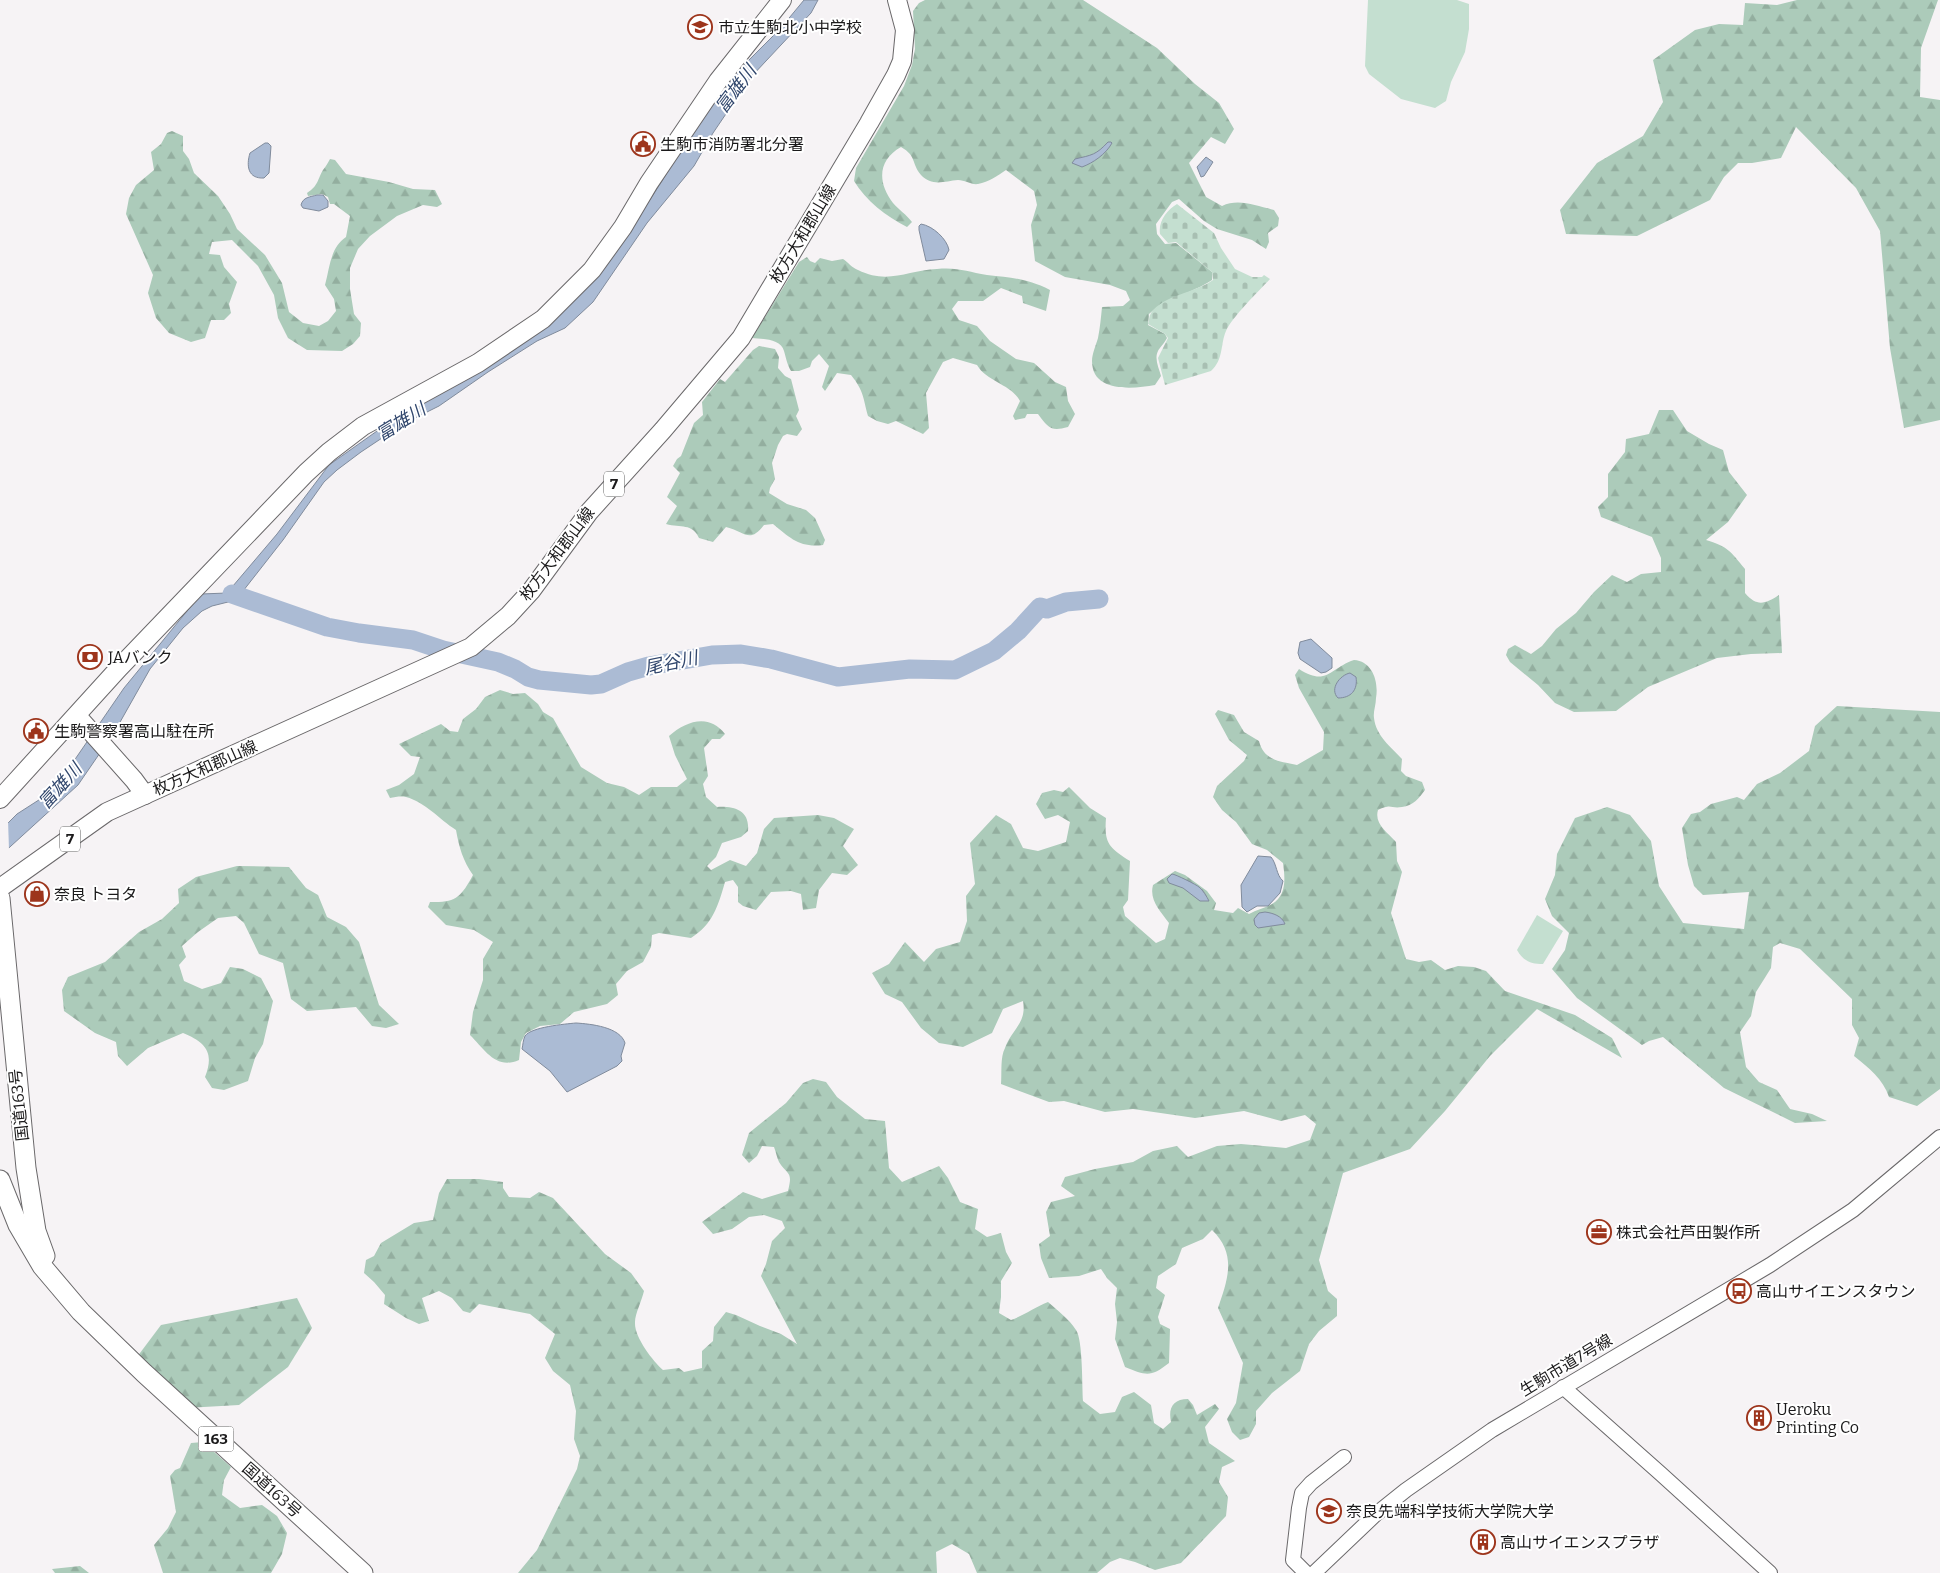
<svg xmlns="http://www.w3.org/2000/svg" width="1940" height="1573" viewBox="0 0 1940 1573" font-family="Bitter,'Noto Sans JP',serif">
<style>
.forest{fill:url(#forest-firs)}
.cemetery{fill:url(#cemetery-stones)}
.park{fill:#c4dfd0}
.water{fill:#abbbd4;stroke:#808b9c}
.pier{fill:#f6f3f5}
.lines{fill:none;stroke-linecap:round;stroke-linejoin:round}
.river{stroke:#abbbd4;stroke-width:19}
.tertiary-casing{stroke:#6a686a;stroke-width:16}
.primary-casing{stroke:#6a686a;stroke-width:20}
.trunk-casing{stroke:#6a686a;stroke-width:21}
.tertiary{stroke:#fff;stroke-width:14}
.primary{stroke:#fff;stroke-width:18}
.trunk{stroke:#fff;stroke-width:19}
.labels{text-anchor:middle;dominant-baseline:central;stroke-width:4;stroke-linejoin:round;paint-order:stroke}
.shield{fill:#fff;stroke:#5f5f5f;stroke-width:1}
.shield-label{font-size:15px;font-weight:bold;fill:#1b1a1b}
.poi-label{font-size:16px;fill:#1b1a1b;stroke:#fff;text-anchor:start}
.street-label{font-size:16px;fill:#1b1a1b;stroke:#fff}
.water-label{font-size:18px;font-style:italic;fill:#31476d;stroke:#fff}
</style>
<defs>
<pattern id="forest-firs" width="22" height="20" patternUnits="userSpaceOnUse" patternTransform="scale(1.25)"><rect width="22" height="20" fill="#accbba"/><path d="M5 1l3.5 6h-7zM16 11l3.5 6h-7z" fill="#93ae9f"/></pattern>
<pattern id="cemetery-stones" width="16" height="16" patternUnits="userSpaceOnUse" patternTransform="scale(1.25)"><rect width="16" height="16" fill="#c4dfd0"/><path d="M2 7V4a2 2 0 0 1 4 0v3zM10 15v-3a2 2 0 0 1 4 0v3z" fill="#a8bfb2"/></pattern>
</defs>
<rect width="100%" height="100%" fill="#f6f3f5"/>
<g class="forest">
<path d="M925,0H1083L1157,48L1195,84L1219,103L1234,129L1225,144L1211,137L1189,163L1206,197L1222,206C1239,198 1256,206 1274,210L1279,218L1278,226L1268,233L1269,242L1266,249L1252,240L1217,229L1204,221L1179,199L1172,202L1156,224L1157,234L1165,244L1176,243L1212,272V280C1191,294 1167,297 1149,314L1148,325L1165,334L1167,338C1164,344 1160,347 1158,351C1154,359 1159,368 1161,376L1155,385C1133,389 1092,393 1092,361C1092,354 1096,345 1098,338C1100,328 1101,317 1102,307L1123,306L1130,300L1126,291L1110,285L1065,277L1035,261L1031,225L1037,205L1034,191L1006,170C997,176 989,182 978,184C971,185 965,180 958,180C945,181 932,187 921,175C911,163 917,156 901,147C878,160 877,182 893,203C899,210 906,214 912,222L907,227C886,216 866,201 854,181L856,168L904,86L912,65L915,49L913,11L919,3Z"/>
<path d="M1797,0H1938L1921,48L1920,97L1940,100V420L1904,428L1890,348L1880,231L1856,188L1796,127L1781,158L1752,163H1738L1724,177L1710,200L1637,236L1566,234L1560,210L1597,163L1643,136L1663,102L1653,60L1695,30L1719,24L1743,25L1745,3L1777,5Z"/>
<path d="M172,131L183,136V151L189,159L194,173L218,196L230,214L237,229L265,255L282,283L289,312L303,323L319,326L328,321L336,311L334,299L325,285C330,267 330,248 346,237L350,216L334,204H330L328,197L322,194L308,196L307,193C319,185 317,180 323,170C326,166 328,163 330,159L335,160L346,174L389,182L413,189L435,190L442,204L437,207L423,205L397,216L370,236L358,249L350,268V289L354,314L361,323L360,336L353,344L342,351L307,350L288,338L278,318L274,295L258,266L232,240L212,242L209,254L220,255L224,267L237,282L229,304L231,313L224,320H211L205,338L191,342L169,333L156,318L148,293L153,275L126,214L129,198L136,185L154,170L151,152L161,144L167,133Z"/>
<path d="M807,257L810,261L815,263L820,258L832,261L843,259C848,262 852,268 858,270C888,285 908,270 937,269C958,267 968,272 987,275C1012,278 1026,278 1050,290L1046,311L1023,303L1022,296L1001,288L983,301H958L952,309L959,320L977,326L990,341L1016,359L1034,363L1055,382L1066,387L1068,401L1075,414L1068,427C1050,432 1048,427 1038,414H1027L1025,418L1015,420L1013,416L1020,401C1011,384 987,382 977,365L953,358L943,362L926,393L929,428L923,434L896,421L888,424L877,421L868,416C863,398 864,391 851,375L837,373L825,391L822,387L829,366L819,354L812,361L810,367L799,371H791C787,364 786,358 784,351C781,339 763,339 752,338L799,262Z"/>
<path d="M759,346L775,349L779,357L778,368L785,376L791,379L799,410L796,416L802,429L797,436L787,434L783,436L778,445L772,463L775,479L770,488L769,493L787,504L806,510L815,518L825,540L823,545C800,548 790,538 773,524L764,525C749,544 746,532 726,527L713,542L699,538C692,523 681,528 666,524L677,506L667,497L680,473L673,466L677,459L681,456L694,423L703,415L702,402L720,379L725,382L753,350Z"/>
<path d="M1659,410H1673L1687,431L1709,444L1723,450L1729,472L1747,495L1728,522L1706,540C1729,547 1730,551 1745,569V593C1757,607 1765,604 1779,595L1782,653L1751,654L1717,658L1648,687L1616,711L1574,712L1555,703L1538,685L1510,662L1506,655L1508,649L1515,645L1531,654L1542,646L1556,629L1576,613L1594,592L1612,575L1627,582L1641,574L1661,572V558L1652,537L1601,517L1598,507L1608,497V474L1625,452L1626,439L1649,434Z"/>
<path d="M1354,660C1372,661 1379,681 1376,698C1376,705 1373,712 1374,718C1376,736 1391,747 1402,759L1401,771L1406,776L1422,782L1425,790C1419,798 1413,806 1402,807C1390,809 1392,803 1378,810C1374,824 1387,832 1396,842L1397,861L1402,872L1391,913L1406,959L1419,962L1431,960L1445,970L1458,966L1474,967L1486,971L1505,991L1575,1015L1612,1038L1622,1058L1537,1009L1490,1056L1445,1111L1410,1149L1343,1173L1319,1260L1328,1291L1337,1299V1316L1319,1331L1309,1344L1300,1371L1272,1393L1256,1411V1424L1249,1437L1240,1440L1232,1432L1227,1419L1236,1403L1243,1363L1218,1308C1228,1279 1237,1254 1212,1230L1203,1239L1182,1248L1176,1264L1158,1276L1156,1288L1165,1295L1158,1317L1160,1324L1170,1329L1169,1363C1151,1377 1147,1376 1125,1367L1115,1339L1117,1322L1115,1304L1117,1288L1107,1278L1101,1269L1079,1276L1049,1278L1041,1258L1039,1244L1050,1236L1046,1212L1051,1202L1075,1196L1061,1186L1065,1177L1095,1169L1133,1162L1153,1151L1177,1146L1188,1157L1217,1146L1241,1144L1286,1148L1310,1140L1316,1124L1305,1115L1281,1121L1244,1111L1195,1118L1133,1109L1105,1112L1064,1101L1049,1102L1001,1084C1002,1073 1000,1057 1005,1048C1012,1029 1027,1023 1023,1001L1003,1009L992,1033L963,1047L939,1043L921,1028L902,1002L885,994L872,973L889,964L905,942L924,962L936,949L960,942L967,921L966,896L975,884L970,843L996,815L1011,824L1023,848L1038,851L1066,842L1070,822L1058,815L1045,819L1036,804L1042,793L1054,790L1063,792L1069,787L1090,808L1106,818C1104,844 1109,847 1130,861L1128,900L1123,907L1125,916L1156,943L1165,939L1169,923C1160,911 1149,900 1153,885L1175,871L1185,875L1207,891L1216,903L1214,910L1233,913L1238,908L1249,914C1256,910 1265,908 1272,904C1287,895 1285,878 1283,863L1267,850L1252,844L1236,822L1222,810L1213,797L1217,786L1244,761L1247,755L1229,740L1215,714L1218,710L1234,715L1244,732L1259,741C1264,761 1280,761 1297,765L1323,750L1324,732L1299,688L1295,675L1299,669C1327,687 1330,668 1354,660Z"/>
<path d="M500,690L513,694L525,693L538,704L543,712L553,718L581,767L607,783L624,787L639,795L651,787H677L687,779L675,755L669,736C686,721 709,713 725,734L720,739H712L704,748L708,776L703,784L706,797L717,807C734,806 750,810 748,831L741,837L722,843L716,857L707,866L711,870L730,860L746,866L757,853L764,829L774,818L818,815L834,818L854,829L843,846L858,865L847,875L832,873L819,890L816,908L803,910L801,894L791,891L771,892L756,910L743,906L738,902V887L733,880L725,882C718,906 713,924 691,938L659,933L652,935L651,947L643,962L627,971L616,984L618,995L607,1004L574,1012L560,1024L540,1026L526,1033L521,1042L519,1060C496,1070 485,1050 470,1035L473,1012L483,980V959L493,942L474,930L446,925L428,907L430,902C456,903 461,897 473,875C463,861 459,847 456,830C439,819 425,802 406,797C401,796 395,797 390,798L386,790L399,785L414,774L420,757L411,756L399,744L441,724L450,731L458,732L463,719L476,709L485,697Z"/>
<path d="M1837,706L1940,712V1089L1917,1106L1889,1097C1883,1079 1869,1068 1854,1056L1859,1038L1852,1025V999L1800,949L1780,943L1773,947L1771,968L1756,992L1751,1016L1740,1032L1746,1067L1759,1082L1777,1090L1790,1109L1812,1114L1827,1121L1795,1123L1724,1088L1663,1037L1649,1041L1642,1045L1577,998L1552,969L1565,950L1569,933L1552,916L1545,899L1555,875L1557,854L1575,818L1607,807L1630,815L1651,841L1659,886L1683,923L1744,929L1749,892L1703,895L1694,886L1688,865L1682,828L1691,814L1700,812L1711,804L1737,797L1744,800L1757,784L1780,773L1809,751L1815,726Z"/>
<path d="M237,866L289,867L306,888L318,895L327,917L346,927L359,942L379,1005L399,1024L386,1028L372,1026L356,1007L307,1011L291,999L283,963L259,954L244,923L236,916L218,918L198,932L182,946L186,957L179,965L184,981L202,989L221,983L230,967L243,969L261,978L273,1001L263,1044L255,1058L248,1081L224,1090L212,1088L205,1077C215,1052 205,1042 183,1033L148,1048L127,1066L118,1056L116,1042L95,1033L64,1011L62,990L68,977L105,962L139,932L162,919L179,903L178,889L196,877Z"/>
<path d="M813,1079L826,1082L837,1097L865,1119L885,1121L889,1168L902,1182L939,1166L948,1178L960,1202L978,1209L975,1229L987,1237L1001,1233L1006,1252L1012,1263L1001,1281V1297L999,1313L1011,1320C1025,1315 1035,1307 1048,1302C1057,1310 1069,1319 1076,1330C1083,1340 1082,1387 1083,1401L1100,1414L1115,1412L1122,1397L1134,1392L1151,1405L1154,1423L1163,1429L1171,1422C1168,1408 1173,1399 1188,1399L1193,1405L1197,1415L1215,1404L1219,1409L1205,1427L1209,1443L1235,1461L1222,1467L1219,1482L1228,1497L1226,1516L1181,1563L1155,1570L1135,1562L1120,1558L1110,1562L1097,1573H977L969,1554L952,1544L936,1552L937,1573H518L537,1550L577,1469L580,1456L574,1439L576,1411L570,1385L553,1371L545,1358L555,1334L530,1314L479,1304L470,1313L463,1311L452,1298L439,1291L422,1298L429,1321L419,1324L406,1318L384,1304L385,1295L374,1282L364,1273L366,1260L374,1256L381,1243L414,1223L433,1220L439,1193L447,1179H479L503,1182V1188L509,1197L530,1198L539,1192L553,1198L605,1254L631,1273L644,1291C642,1300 635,1314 635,1322C634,1337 653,1361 663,1370L679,1368L684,1372L702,1368V1351L713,1341L714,1327L726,1312L736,1315L760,1326L781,1334L797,1344L761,1276L766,1264L772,1241L785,1228L782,1221L764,1215L749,1217L732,1229L713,1234L702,1222L743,1192L762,1199L788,1191C793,1171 788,1176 779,1162C777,1158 776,1152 774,1147L762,1146L757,1156L749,1163L742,1155L749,1133L786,1103L803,1083Z"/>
<path d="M297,1298L312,1328L288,1367L239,1405L186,1408L137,1357L161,1325Z"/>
<path d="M203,1442L231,1467L224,1480L222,1495L240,1508L262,1505L277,1516L287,1533L282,1554L271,1573H163L154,1545L168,1528L176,1512L170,1476L175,1470L180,1468L191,1443Z"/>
<path d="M80,1566L89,1573H55L52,1569Z"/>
</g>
<path class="cemetery" d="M1177,204L1214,233L1221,248L1235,269L1252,277H1262L1264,275L1270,279C1259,291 1232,317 1226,331C1220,345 1224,359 1211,371L1165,385L1158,358L1168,338L1165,334L1148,324C1149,321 1149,316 1151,313C1163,295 1195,293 1213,280L1212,272L1176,242L1168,243L1160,234C1158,221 1167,210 1177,204Z"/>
<g class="park">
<path d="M1368,0H1457L1469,4V29L1465,52L1451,82L1446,101L1435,108L1401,99L1369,74L1365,66Z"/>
<path d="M1537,915L1563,931L1543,964C1531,964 1523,961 1517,950Z"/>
</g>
<g class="water">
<path d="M804,0H818L811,13L751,77L713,133L694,166L647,223L593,302L565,328L537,341L488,372L439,406L403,424L361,452L337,470L324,482L283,540L236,600L212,606L202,611L183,628L150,669L115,731L78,785L0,856V831L17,814L45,796L67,771L124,688L201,594L227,593L277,534L329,465L394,419L526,339L622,243L662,181L696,124L733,76L780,29Z"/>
<path d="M1108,142H1111L1112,143C1106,154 1093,163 1082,167L1072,163L1075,159C1092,155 1096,155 1108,142Z"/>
<path d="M265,143H268L271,146L269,173L264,178C248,179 246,166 250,153Z"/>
<path d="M1206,157L1213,162L1204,176L1201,177L1197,167Z"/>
<path d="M317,195H323L328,201V207L319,211L303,208L301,205C303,197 310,197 317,195Z"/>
<path d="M921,224C933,226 947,239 949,250L944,259L926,261L919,230V226Z"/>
<path d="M1311,639L1332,658V668L1326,672L1321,673L1300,659L1298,653L1300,642Z"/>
<path d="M1350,673L1356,677C1358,690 1351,698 1338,698C1329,689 1340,675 1350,673Z"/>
<path d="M1258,856L1271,857C1277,864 1276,875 1283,881L1280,893L1268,906H1257L1247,912L1242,907L1241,885Z"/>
<path d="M1172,874C1175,874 1197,885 1199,887C1203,890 1207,897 1209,901H1200L1183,888L1169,883L1167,879Z"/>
<path d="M1265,912C1273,913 1282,916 1285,924L1258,928L1255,925L1254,919L1259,913Z"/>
<path d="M576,1023C591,1024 620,1027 625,1043L621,1056L622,1061L617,1066L567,1092L550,1071L522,1049C523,1045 523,1040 525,1036C531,1027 565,1024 576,1023Z"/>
</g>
<path class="pier" d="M8,820L9,850L0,859V827Z"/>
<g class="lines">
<path class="river" d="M232,594L327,627L359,633L413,640L443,650L498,662L515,669L528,677L539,680L591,685L601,684L628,672L649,666L712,655L741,654L771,659L838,677L910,669L955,670L994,651L1018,631L1040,607L1047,609L1066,602L1099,599"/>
<defs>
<g id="tertiary">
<path d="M1563,1387L1661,1474L1770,1573"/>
<path d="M1306,1573L1293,1560L1299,1508L1302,1493L1311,1483L1344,1457"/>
<path d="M1314,1573L1376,1514L1406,1490L1492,1430L1770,1265L1853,1210L1940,1137"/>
</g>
<g id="primary">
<path d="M77,716L134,780L145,795"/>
<path d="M0,799L119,668L306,473L329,452L363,426L478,363L543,319L592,270L623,227L649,183L718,81L782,0"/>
<path d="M0,888L107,812L471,647L508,616L531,591L589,512L663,430L741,338L869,123L896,75L902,61L905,30L897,0"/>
</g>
<g id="trunk">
<path d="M0,898L26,1168L36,1231L45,1256"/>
<path d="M0,1180L18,1225L42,1266L81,1312L144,1373L363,1573"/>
</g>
</defs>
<use href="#tertiary" class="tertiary-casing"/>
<use href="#primary" class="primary-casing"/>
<use href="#trunk" class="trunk-casing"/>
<use href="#tertiary" class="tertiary"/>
<use href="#primary" class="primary"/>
<use href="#trunk" class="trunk"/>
</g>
<defs>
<symbol id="school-ring" viewBox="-11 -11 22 22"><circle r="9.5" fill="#fff" stroke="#9d351c" stroke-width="1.5"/><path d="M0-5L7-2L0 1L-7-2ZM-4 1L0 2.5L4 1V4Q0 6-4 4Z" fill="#9d351c"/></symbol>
<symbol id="civic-ring" viewBox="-11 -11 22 22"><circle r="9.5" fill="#fff" stroke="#9d351c" stroke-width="1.5"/><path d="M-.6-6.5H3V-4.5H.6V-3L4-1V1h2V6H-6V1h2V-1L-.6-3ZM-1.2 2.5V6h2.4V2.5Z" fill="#9d351c"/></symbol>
<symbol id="bank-ring" viewBox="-11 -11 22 22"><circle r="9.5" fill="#fff" stroke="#9d351c" stroke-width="1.5"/><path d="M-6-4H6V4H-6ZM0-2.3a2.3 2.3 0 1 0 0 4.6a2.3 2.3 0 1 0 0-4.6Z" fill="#9d351c"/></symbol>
<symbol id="shop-ring" viewBox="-11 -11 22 22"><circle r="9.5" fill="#fff" stroke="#9d351c" stroke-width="1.5"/><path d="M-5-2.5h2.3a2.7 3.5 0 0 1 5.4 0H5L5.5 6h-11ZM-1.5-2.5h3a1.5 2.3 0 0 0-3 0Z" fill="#9d351c"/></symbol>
<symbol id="office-ring" viewBox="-11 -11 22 22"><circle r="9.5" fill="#fff" stroke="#9d351c" stroke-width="1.5"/><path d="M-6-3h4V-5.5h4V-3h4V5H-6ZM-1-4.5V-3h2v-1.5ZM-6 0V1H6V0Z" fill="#9d351c"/></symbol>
<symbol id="bus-ring" viewBox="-11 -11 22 22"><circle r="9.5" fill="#fff" stroke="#9d351c" stroke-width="1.5"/><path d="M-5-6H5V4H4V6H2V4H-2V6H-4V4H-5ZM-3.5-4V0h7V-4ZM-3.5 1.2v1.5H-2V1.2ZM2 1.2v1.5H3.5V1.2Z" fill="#9d351c"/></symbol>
<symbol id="building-ring" viewBox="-11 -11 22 22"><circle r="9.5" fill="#fff" stroke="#9d351c" stroke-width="1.5"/><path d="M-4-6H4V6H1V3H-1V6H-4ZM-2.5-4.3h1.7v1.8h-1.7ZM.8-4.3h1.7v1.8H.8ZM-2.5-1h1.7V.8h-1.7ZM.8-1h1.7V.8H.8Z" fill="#9d351c"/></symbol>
<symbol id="university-ring" viewBox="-11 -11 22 22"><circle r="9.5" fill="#fff" stroke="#9d351c" stroke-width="1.5"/><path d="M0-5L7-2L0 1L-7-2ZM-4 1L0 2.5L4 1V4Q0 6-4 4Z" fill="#9d351c"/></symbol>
</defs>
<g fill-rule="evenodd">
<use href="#school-ring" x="686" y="13" width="28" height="28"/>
<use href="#civic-ring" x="629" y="130" width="28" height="28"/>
<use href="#bank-ring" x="76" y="643" width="28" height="28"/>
<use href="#civic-ring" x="22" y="717" width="28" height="28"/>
<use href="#shop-ring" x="23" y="880" width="28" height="28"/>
<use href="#office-ring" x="1585" y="1218" width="28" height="28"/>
<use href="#bus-ring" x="1725" y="1277" width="28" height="28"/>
<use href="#building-ring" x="1745" y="1404" width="28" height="28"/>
<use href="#university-ring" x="1315" y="1497" width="28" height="28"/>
<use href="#building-ring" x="1469" y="1528" width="28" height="28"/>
</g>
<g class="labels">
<g class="shield">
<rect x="604" y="471.5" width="20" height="25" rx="4"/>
<rect x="60" y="826.5" width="20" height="25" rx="4"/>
<rect x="198.5" y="1426.5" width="35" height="25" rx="4"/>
</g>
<g class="shield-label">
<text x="614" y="484">7</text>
<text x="70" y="839">7</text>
<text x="216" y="1439">163</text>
</g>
<g class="poi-label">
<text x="718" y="27">市立生駒北小中学校</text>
<text x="660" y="144">生駒市消防署北分署</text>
<text x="108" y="657">JAバンク</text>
<text x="54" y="731">生駒警察署高山駐在所</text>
<text x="54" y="894">奈良 トヨタ</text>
<text x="1616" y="1232">株式会社芦田製作所</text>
<text x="1756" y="1291">高山サイエンスタウン</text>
<text x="1776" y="1409">Ueroku<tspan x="1776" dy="18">Printing Co</tspan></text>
<text x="1346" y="1511">奈良先端科学技術大学院大学</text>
<text x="1500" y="1542">高山サイエンスプラザ</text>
</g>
<g class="street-label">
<text transform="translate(803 234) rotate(-59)">枚方大和郡山線</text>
<text transform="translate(557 554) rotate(-53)">枚方大和郡山線</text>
<text transform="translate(205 768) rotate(-24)">枚方大和郡山線</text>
<text transform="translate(19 1105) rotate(-96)">国道163号</text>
<text transform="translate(1566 1365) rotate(-31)">生駒市道7号線</text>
<text transform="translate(272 1490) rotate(42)">国道163号</text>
</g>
<g class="water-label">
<text transform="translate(736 89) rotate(-53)">富雄川</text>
<text transform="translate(401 422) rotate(-32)">富雄川</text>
<text transform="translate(671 663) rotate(-12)">尾谷川</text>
<text transform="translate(60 786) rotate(-48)">富雄川</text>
</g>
</g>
</svg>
